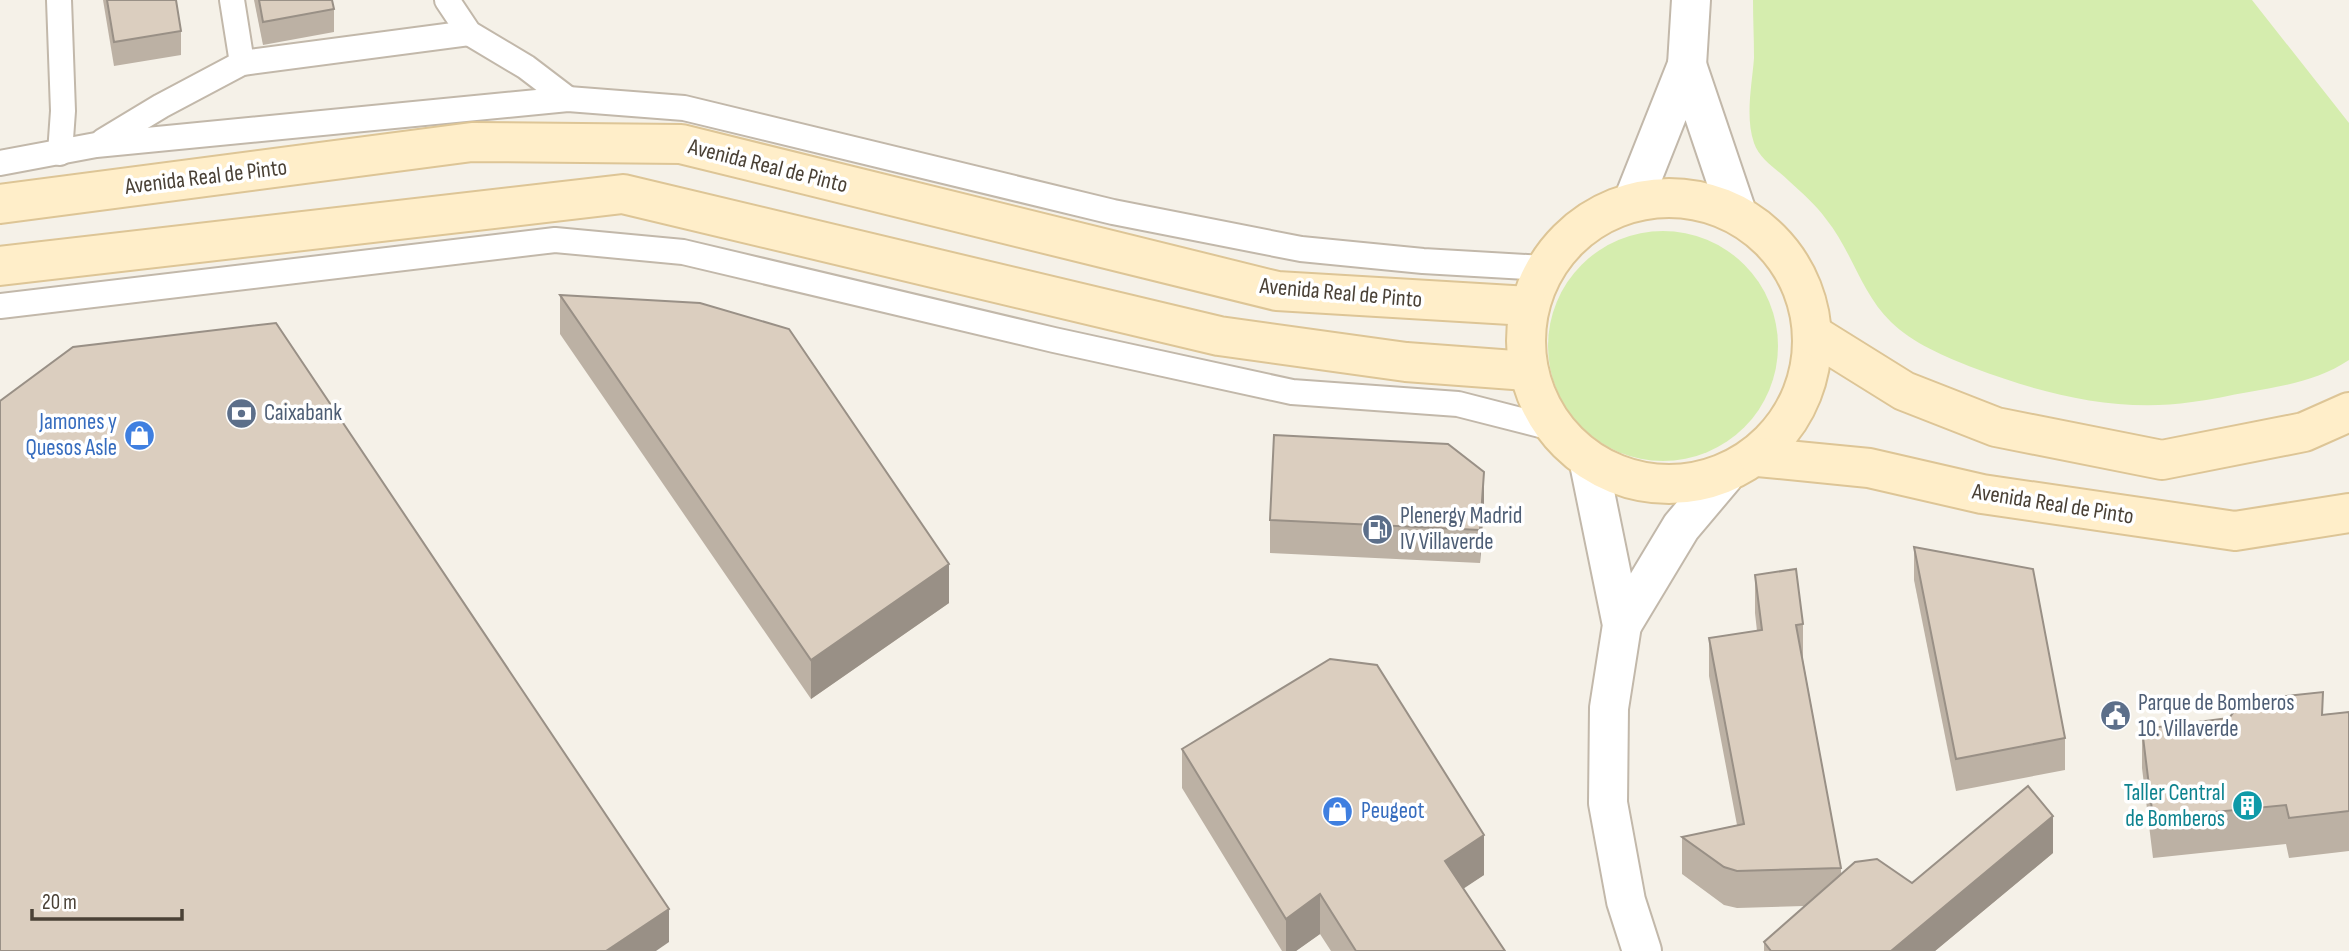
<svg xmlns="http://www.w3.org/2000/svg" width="2349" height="951" viewBox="0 0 2349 951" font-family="'Sofia Sans Condensed',sans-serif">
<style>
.green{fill:#d5edae}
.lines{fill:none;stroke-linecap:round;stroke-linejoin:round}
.service-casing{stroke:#c2b8aa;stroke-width:28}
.minor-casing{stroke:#c2b8aa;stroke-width:42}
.secondary-casing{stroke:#ddc596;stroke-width:42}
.service{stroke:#fff;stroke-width:24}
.minor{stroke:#fff;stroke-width:38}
.secondary{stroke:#ffeec9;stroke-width:38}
.wall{fill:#bcb1a4}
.shaded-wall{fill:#999086}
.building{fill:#dbcebf;stroke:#999086;stroke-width:2}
.labels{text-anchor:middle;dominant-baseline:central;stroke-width:7;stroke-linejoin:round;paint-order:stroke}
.street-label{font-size:23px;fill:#4a4136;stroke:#fff}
.service-label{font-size:23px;fill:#4e5e75;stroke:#fff;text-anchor:start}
.shop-label{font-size:23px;fill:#366cbe;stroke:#fff;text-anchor:end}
.culture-label{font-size:23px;fill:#0d838f;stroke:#fff;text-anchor:end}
</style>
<rect width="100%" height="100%" fill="#f5f1e8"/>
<g class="green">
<path d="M1753,0H2252L2349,123V360C2319,380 2284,386 2249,392C2230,395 2211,400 2192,402C2117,413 2043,394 1974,368C1946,357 1912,343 1891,322C1861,293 1852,251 1826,219C1816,205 1802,193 1789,181C1777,169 1760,160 1754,143C1745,117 1752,85 1754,58C1754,39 1753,19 1753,0Z"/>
<circle cx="1663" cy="346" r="115"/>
</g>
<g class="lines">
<defs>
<g id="service">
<path d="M59,0L63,111L60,153"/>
<path d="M232,0L242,63"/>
<path d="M447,0L469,33L526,67L568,99"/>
<path d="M103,141L161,106L242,63L469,33"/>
<path d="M0,163L96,145L568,99L684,108L1113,212L1301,249L1423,261L1543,268"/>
<path d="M0,306L555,240L683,252L1054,340L1292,392L1458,404L1552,428"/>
</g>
<g id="minor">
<path d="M1687,65L1691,0"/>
<path d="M1633,201L1687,65L1737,213"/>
<path d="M1589,463L1622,625L1609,708L1608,803L1626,901L1642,951"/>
<path d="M1622,625L1681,527L1724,476"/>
</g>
<g id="secondary">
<circle cx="1669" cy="341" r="143"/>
<path d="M0,204L472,142L681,144L1277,291L1528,306"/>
<path d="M0,266L623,194L1219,336L1406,362L1527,371"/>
<path d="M1814,335L1904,391L1996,427L2162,460L2304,432L2349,412"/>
<path d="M1758,457L1869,468L1982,494L2235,531L2349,513"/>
</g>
</defs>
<use href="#service" class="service-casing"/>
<use href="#minor" class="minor-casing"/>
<use href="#secondary" class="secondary-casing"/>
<use href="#service" class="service"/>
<use href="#minor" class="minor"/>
<use href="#secondary" class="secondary"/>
</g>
<g class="wall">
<path d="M103,0H176L181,31V55L114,66Z"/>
<path d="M254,0H332L334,9V32L263,45Z"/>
<path d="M560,295L949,603L811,699L560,334Z"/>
<path d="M1484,504L1480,563L1270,553V520Z"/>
<path d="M1914,547L2065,738V770L1956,791L1914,580Z"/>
<path d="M1755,575L1803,624V660L1841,868V874L1912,883L2053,853L1935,951H1764V942L1804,906L1737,908L1724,905L1682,874V837L1737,825L1709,676V638L1757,631L1755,613Z"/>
<path d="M2349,712V851L2289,858L2286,844L2153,858L2142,768V729Z"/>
<path d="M1182,749L1484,875L1463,888L1505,951H1331L1320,934L1296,951H1282L1182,788Z"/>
</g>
<g class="shaded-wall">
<path d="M1484,472V504L1480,563V530Z"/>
<path d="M949,564V603L811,699V660Z"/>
<path d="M2053,816V853L1935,951H1891Z"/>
<path d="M1484,835V875L1445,901V861Z"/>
<path d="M1320,894V934L1296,951H1286V919Z"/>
<path d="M669,909V942L656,951H606Z"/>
</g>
<g class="building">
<path d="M107,0H176L181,31L114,42Z"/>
<path d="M259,0H332L334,9L263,22Z"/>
<path d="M560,295L700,303L789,329L949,564L811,660Z"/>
<path d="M276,323L669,909L606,951H0V401L73,347Z"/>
<path d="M1274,435L1448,444L1484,472L1480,530L1270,520Z"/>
<path d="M1914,547L2033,569L2065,738L1956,759Z"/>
<path d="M1796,569L1803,624L1796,625L1841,868L1737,871L1724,867L1682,837L1744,824L1709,638L1762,630L1755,575Z"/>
<path d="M1330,659L1377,665L1484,835L1445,861L1505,951H1356L1320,894L1286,919L1182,749Z"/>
<path d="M2323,692L2322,715L2349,712V811L2289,818L2286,805L2153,818L2142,729L2229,718L2237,708L2277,697Z"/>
<path d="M2028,786L2053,816L1891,951H1771L1764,942L1855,862L1877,859L1912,883Z"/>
</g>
<defs>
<symbol id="bank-disc" viewBox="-11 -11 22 22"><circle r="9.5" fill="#5c6f8a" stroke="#fff"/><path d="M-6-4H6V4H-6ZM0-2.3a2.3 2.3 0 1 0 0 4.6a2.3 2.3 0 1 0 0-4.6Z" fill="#fff"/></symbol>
<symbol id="shop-disc" viewBox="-11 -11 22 22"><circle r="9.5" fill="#3f7fe0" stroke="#fff"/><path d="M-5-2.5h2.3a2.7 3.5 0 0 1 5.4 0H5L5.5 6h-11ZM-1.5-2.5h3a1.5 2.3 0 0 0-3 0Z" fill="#fff"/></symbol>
<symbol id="fuel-disc" viewBox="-11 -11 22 22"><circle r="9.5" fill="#5c6f8a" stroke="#fff"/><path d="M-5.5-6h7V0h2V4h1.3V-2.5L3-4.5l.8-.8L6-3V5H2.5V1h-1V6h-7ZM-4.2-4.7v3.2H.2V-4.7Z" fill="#fff"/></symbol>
<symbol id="civic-disc" viewBox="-11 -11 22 22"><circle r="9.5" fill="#5c6f8a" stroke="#fff"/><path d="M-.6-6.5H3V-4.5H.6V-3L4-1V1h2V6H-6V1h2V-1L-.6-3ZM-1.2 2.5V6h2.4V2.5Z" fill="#fff"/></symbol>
<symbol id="building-disc" viewBox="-11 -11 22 22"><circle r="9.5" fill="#0f9aa8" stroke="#fff"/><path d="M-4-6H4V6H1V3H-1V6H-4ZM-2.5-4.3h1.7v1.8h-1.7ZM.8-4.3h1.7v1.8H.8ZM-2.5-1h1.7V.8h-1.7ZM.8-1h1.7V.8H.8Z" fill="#fff"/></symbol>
</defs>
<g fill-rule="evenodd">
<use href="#bank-disc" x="224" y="396" width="35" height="35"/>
<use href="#shop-disc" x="122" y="418" width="35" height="35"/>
<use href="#fuel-disc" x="1360" y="512" width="35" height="35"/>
<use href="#civic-disc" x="2098" y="698" width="35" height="35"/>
<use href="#building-disc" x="2230" y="788" width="35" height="35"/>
<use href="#shop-disc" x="1320" y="794" width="35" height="35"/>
</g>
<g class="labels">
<g class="street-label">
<text transform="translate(768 166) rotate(14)">Avenida Real de Pinto</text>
<text transform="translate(206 177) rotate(-7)">Avenida Real de Pinto</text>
<text transform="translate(1341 293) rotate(5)">Avenida Real de Pinto</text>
<text transform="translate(2053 504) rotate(9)">Avenida Real de Pinto</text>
</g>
<g class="service-label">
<text x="264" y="413">Caixabank</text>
<text x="1400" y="516">Plenergy Madrid<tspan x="1400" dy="26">IV Villaverde</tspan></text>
<text x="2138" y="703">Parque de Bomberos<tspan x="2138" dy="26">10. Villaverde</tspan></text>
</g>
<g class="shop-label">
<text x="117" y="422">Jamones y<tspan x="117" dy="26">Quesos Asle</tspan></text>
<text x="1361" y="811" text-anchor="start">Peugeot</text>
</g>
<g class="culture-label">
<text x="2225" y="793">Taller Central<tspan x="2225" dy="26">de Bomberos</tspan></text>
</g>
</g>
<path d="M32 909v10h150v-10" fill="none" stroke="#4a4136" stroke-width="3.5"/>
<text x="42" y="909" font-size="21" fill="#4a4136" stroke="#ffffff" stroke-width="5" paint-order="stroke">20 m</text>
</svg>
